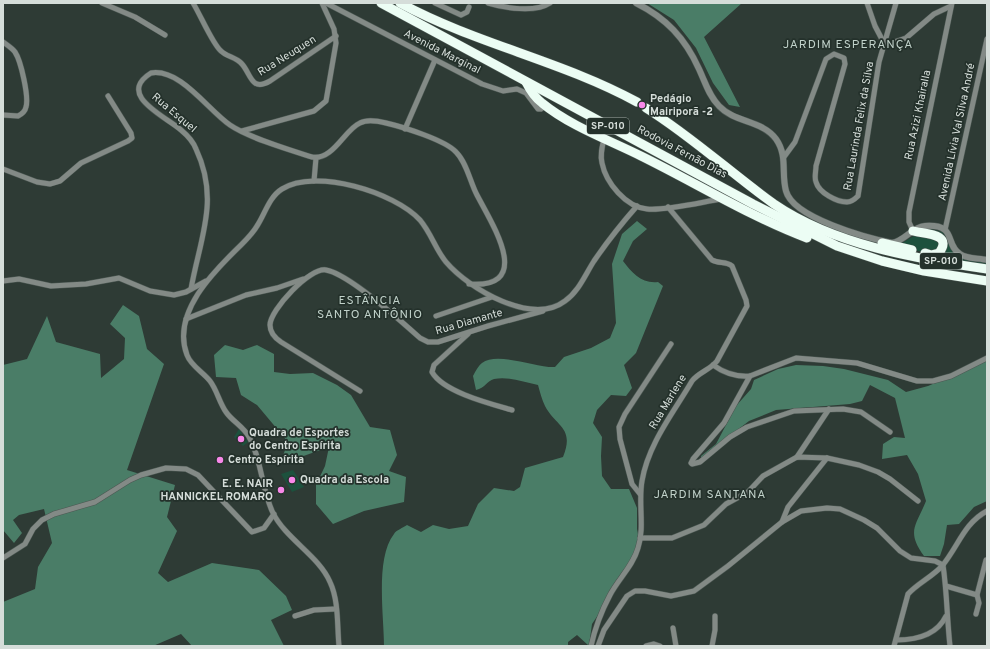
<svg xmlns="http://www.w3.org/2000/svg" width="990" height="649" viewBox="0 0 990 649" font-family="Overpass,sans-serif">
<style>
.green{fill:#1d513d}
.forest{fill:#4a7d67}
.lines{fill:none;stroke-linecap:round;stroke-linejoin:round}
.minor-casing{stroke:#4c5853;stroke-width:6}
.tertiary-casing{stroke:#4c5853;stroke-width:7}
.motorway-casing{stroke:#4c5853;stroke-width:10}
.minor{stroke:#838a86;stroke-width:5}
.tertiary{stroke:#838a86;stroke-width:6}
.motorway{stroke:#ecfdf4;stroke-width:9}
.poi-dot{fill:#f888e9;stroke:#24312b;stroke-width:1.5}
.labels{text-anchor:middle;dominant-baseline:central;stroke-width:3.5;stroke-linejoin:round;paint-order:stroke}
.shield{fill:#24312b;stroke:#a0a9a5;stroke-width:1}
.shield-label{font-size:10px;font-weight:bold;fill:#d5ddd9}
.street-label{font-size:11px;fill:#d5ddd9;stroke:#24312b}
.poi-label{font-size:11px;font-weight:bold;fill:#d5ddd9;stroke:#24312b;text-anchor:start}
.neighbourhood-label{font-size:12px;letter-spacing:1px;fill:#c0d1c9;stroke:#24312b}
</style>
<rect width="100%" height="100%" fill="#2e3b35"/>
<g class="green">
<path d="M927,228L943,232L957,256L987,262V266L939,258L944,253L945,246L922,230Z"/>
<path d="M914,236L936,238L940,247L930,253L913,250L899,245Z"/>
<path d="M239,429L248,442L243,446L234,437Z"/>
<path d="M293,470L304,487L292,492L281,474Z"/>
</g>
<g class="forest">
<path d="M647,3H742L704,37L740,107L729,105L713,83L696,48L674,20Z"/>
<path d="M637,221L647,229L633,241L623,261C632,273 642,284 658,282L663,286L636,353L624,365L632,388L626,396L611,395L597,410L593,423L602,437L601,456L602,476L611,489H629L637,508V529L639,539L631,562L607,596L602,609L592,624L589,646L577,635L568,642V646H384C384,616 375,558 394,534C396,530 403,528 407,525L421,532L433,525L449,529L468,526L478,504L494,488L514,491L520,487L525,468L563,457C575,427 556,427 545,406C542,400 540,392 538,385C524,382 508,376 494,379C487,381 485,388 476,390L473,376C475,372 478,366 482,363C497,351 536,368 555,367L564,357L591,348L610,338L616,323L612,264L622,234Z"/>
<path d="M123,305L139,316L147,349L164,364L127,470L175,485L167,517L177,531L158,573L168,582L212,563L259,570L286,596L292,610L271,620L284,646H192L181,634L153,646H3V602L35,589L38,567L52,543L44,509L19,515L13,520L22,533L14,543L3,530V365L27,359L47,316L56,342L100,354L101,378L124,359L125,338L110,324Z"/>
<path d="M225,345L243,350L257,345L274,354V372L290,374L313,373L337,385L351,395L370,427L390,430L397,455L389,471L406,477L404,502L364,511L333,524L316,504V485L325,466L329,447L295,459L281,461L288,442L257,405L241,395L236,378L216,377L214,355Z"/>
<path d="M987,361V501L974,507L959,524L947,525L944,544L940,556H924C906,531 916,526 926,501L918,474L907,455L882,459L883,444L894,437L905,438L895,398L870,385L862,401L850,404L776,410L749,421L701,458V456L716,444L736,406L751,389L754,380L778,369L796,365L823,366L844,369L888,380L906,392L928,386Z"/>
</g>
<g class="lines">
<defs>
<g id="minor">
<path d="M102,3L135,17L165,35"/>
<path d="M193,3C200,14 213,45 221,51C227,57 236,57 242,64C251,74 251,92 270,81L336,36"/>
<path d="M326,3L482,84L503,91L517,89L526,93L538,109H541L545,106"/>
<path d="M435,3L461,15L467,12L469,7"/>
<path d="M488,3C505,8 535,13 550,3"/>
<path d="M867,3L875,26L885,45L906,38L934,14L951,6"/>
<path d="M3,42C7,45 12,48 15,52C21,61 29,97 26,107C25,112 22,114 18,116L3,115"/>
<path d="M405,129L435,60"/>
<path d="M242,131L314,111L326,101L336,43L334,29L322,3"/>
<path d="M604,139C602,147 600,155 602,163C606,183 626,207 647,209C665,211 702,202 721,199"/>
<path d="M784,157L795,142L826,59L834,54L844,58L845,64L816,166C816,171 814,178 816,182C819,193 837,202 847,202C852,202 855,199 858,196L879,62L896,3"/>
<path d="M3,169L37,182L50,184L60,181L81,163L128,141L132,138L131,133L108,96"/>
<path d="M314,181L316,158"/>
<path d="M945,230L987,39"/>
<path d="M913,231L909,222V212L952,3"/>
<path d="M3,281L19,279L51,286L86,284L119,278L150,291L174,295L186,292L206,281"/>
<path d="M191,289C200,238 220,200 196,149C193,141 187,135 181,130C165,116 116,95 151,73C180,68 208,110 230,125C249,138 290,150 312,157C333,161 345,129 360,123C367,119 378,121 386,123C403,127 445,140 456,152C467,163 470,182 477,195C492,224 535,289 469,284"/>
<path d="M436,316L492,297"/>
<path d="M186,319L246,295L277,288L303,279"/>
<path d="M468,334L434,365L432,372C443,392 491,404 512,410"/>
<path d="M713,365C724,373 737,377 750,376L796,358L857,363L917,381H933L951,376L987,358"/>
<path d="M750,376L724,423L693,459L691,463L692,464L700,462L730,437L747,427L794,411L843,409L861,412L890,432"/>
<path d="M360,391L281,342C275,338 270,332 270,325C270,310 310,267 326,270C349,274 401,321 420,338L428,342H438L488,326L543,311"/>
<path d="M797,457L829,409"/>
<path d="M640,494L632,484L620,439L619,427L625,414L671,344"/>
<path d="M782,522L788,507L827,458"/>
<path d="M640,538H672L704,525L726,504L748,492L763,476L797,457L827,458L859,465L878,472L890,479L918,501"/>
<path d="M3,558L25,544L33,529L42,520L54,514L95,502L130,480L141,475L166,468L186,469L198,475L252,532L264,528L274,514"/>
<path d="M943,565C947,592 947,619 950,646"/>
<path d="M946,586L977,595L986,560"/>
<path d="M976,614L979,603L977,595"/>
<path d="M295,616L314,610L335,609"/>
<path d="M673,628L676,646"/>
<path d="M896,640C916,640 937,635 946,616"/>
<path d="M339,646C337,626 339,601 330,582C319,556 286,539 273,513C262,491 261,457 249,437C244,427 232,421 226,412C219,402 217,390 210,381C203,372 191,366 187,355C171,313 214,271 241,245C247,239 253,233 257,226C265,214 269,197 282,189C316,168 394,192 420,220C431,233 436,250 446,262C469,289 532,326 565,301C579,291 585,275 594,261C607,242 622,223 637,206"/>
<path d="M591,646C595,628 602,610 610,595C619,578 633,566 638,548C645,527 638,503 642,481C648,444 674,412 692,381C699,372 710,370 717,361L747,306L746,300L732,266C726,261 719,264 712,260L668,207"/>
<path d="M598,646L604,630L627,596L635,591H645L671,596L694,591L728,566L782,522L801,511L827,508L840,509L864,520L877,528L900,551L911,558L935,561L943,565"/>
<path d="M646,646L654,644L660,646"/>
<path d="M712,646L715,630V616"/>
<path d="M894,646L908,594C918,583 932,577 942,566C958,547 964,523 987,511"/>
</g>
<path id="tertiary" d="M636,3C666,18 685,38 699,69C705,82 709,96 719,106C735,123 762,120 776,139C788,156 781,173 786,191C793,218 867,238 892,243C905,241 912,227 925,226C958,224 944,244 960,254C966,259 979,258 987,260"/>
<g id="motorway">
<path d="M381,3L753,204L837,246L882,261L924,271L987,281"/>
<path d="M400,3C476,44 562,61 637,102"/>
<path d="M526,82C530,90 534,97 542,103C570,126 609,140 641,156C696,183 749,216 807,238"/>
<path d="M646,108C691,136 731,173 774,204C834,245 917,259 987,269"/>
<path d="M913,231C923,234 954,233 939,253L931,255L925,253"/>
<path d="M882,243L912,250"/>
</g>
</defs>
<use href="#minor" class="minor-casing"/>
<use href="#tertiary" class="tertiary-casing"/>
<use href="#motorway" class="motorway-casing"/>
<use href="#minor" class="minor"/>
<use href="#tertiary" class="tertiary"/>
<use href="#motorway" class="motorway"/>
</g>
<g class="poi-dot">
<circle cx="642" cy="105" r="4"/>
<circle cx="241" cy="439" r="4"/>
<circle cx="220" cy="460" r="4"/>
<circle cx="292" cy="480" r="4"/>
<circle cx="281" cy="490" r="4"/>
</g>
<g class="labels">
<g class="shield">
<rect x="587" y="118" width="42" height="16" rx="3"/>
<rect x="920" y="253" width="42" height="16" rx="3"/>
</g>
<g class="shield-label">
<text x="608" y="126">SP-010</text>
<text x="941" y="261">SP-010</text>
</g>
<g class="street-label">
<text transform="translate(442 52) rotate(27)">Avenida Marginal</text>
<text transform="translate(287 56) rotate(-32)">Rua Neuquen</text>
<text transform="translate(174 113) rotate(40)">Rua Esquel</text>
<text transform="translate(918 115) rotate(-78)">Rua Azizi Khairalla</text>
<text transform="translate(859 126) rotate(-80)">Rua Laurinda Felix da Silva</text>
<text transform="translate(957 132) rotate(-78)">Avenida Lívia Val Silva André</text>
<text transform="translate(682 152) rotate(28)">Rodovia Fernão Dias</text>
<text transform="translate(469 322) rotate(-16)">Rua Diamante</text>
<text transform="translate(668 402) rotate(-59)">Rua Marlene</text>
</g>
<g class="poi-label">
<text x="650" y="99">Pedágio<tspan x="650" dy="13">Mairiporã -2</tspan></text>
<text x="249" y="433">Quadra de Esportes<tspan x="249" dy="13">do Centro Espírita</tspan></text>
<text x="228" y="460">Centro Espírita</text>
<text x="300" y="480">Quadra da Escola</text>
<text x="273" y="484" text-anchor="end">E. E. NAIR<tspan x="273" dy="13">HANNICKEL ROMARO</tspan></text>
</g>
<g class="neighbourhood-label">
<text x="848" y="45">JARDIM ESPERANÇA</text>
<text x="370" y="301">ESTÂNCIA<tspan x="370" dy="14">SANTO ANTÔNIO</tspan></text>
<text x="710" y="495">JARDIM SANTANA</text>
</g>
</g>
<rect width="990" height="649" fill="none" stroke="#d5ddd9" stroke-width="8"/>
</svg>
